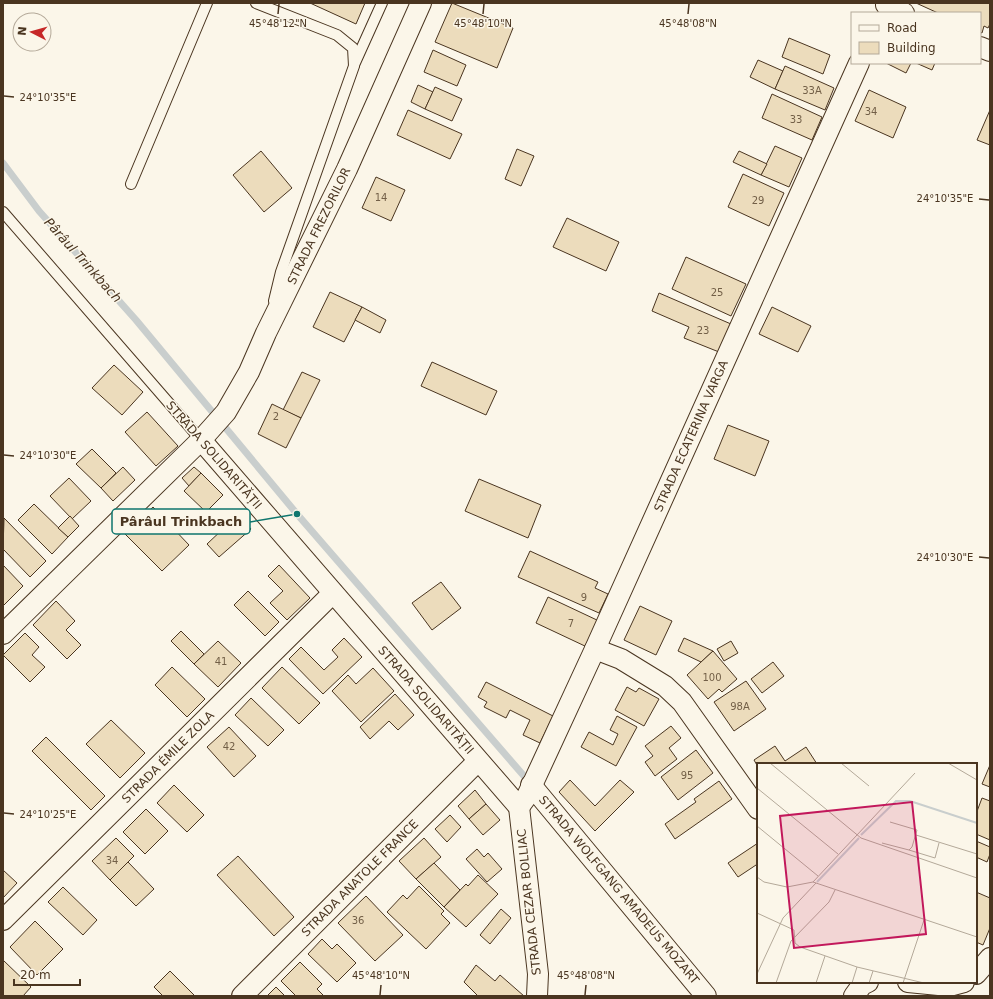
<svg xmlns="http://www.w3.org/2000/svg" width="993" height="999" viewBox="0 0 993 999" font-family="'DejaVu Sans',sans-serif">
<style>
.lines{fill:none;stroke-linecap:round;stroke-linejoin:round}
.stream{stroke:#c9cecd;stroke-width:7}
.building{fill:#ecdcbc;stroke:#4a3520}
.lane-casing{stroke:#4a3520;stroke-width:12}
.street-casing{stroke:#4a3520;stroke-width:22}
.lane{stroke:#fbf6e9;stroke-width:10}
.street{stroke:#fbf6e9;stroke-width:20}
.ticks{fill:none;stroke:#4a3520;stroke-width:1.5}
.labels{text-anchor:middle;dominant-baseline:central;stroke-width:3;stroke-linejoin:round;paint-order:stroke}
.number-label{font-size:10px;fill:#725f47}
.street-label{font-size:12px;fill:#4a3520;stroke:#fbf6e9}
.water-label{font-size:13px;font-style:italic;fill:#4a3520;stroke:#fbf6e9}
.inset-river{fill:none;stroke:#c9cecd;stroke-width:2}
.inset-road{fill:none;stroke:#b4a999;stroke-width:1}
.view{fill:#c2185b;fill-opacity:0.15;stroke:#c2185b;stroke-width:2}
.inset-edge{fill:none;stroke:#4a3520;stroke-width:2}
.ticks-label{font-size:10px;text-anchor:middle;fill:#4a3520;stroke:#fbf6e9;stroke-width:3;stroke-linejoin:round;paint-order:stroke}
.leader{fill:none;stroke:#0f766e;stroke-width:1.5}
.callout-dot{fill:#0f766e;stroke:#fbf6e9;stroke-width:1.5}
.callout{fill:#fbf6e9;stroke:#0f766e;stroke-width:1.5}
.callout-label{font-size:13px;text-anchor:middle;font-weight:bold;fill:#4a3520}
</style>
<rect width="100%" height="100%" fill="#fbf6e9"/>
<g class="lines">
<path class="stream" d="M3,163L39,211L136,320L297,514L524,776"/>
</g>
<g class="building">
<path d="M310,3H365L356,24Z"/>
<path d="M452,3L513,28L497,68L435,42Z"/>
<path d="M916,3H990V24L988,28L984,26L982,33L980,32V13H938Z"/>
<path d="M789,38L830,55L823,74L782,57Z"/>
<path d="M433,50L466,65L457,86L424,72Z"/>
<path d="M758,60L783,71L775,89L750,77Z"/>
<path d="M886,63H911L906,73Z"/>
<path d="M916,63H935L932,70Z"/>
<path d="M785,66L834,88L825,110L775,89Z"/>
<path d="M418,85L433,92L425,109L411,102Z"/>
<path d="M435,87L462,99L452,121L425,109Z"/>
<path d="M869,90L906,107L893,138L855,121Z"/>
<path d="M772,94L822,117L812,140L762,118Z"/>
<path d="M408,110L462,134L450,159L397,135Z"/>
<path d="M990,110V145L977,140Z"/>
<path d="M775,146L802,158L789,187L761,175Z"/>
<path d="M517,149L534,156L521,186L505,179Z"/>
<path d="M261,151L292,188L264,212L233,175Z"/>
<path d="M739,151L767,164L761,175L733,162Z"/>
<path d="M743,174L784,193L769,226L728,207Z"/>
<path d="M376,177L405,190L391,221L362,208Z"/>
<path d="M567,218L619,242L606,271L553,247Z"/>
<path d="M686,257L746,284L731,316L672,289Z"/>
<path d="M330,292L362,307L344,342L313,327Z"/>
<path d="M659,293L731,324L719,352L684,338L689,327L652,311Z"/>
<path d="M362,307L386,320L380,333L355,320Z"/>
<path d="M772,307L811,326L798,352L759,334Z"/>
<path d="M432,362L497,391L486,415L421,386Z"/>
<path d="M114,365L143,392L122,415L92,388Z"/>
<path d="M302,372L320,380L301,418L283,410Z"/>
<path d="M272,404L301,418L286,448L258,434Z"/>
<path d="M147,412L178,446L156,466L125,432Z"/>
<path d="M728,425L769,441L755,476L714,459Z"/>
<path d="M92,449L116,473L101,488L76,464Z"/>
<path d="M123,467L135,480L113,501L101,488Z"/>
<path d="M194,467L201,473L189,486L182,478Z"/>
<path d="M201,473L223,495L206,512L184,491Z"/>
<path d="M69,478L91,501L72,519L50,496Z"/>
<path d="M479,479L541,505L528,538L465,511Z"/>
<path d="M34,504L68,537L52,554L18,520Z"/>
<path d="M153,507L189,545L162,571L125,534Z"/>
<path d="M233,509L251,529L219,557L207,544L224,528L219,522Z"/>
<path d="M70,516L79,526L68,537L58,528Z"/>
<path d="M4,518L46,561L30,577L3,549Z"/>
<path d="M530,551L598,582L595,588L608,594L599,613L518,577Z"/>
<path d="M3,565L23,586L3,606Z"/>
<path d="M279,565L310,598L287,620L270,603L283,591L268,576Z"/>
<path d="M441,582L461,608L432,630L412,603Z"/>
<path d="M248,591L279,622L265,636L234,605Z"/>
<path d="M548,597L599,621L587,647L536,623Z"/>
<path d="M56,601L75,621L66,630L81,645L67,659L33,625Z"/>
<path d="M640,606L672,621L656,655L624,640Z"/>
<path d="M181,631L204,654L194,664L171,641Z"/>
<path d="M25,633L39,647L32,655L45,667L30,682L3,655Z"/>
<path d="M344,638L362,657L323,694L289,659L301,647L324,670L338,657L332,650Z"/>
<path d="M684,638L713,651L701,662L678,651Z"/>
<path d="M218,641L241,663L218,687L194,664Z"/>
<path d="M731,641L738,653L724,661L717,649Z"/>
<path d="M713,651L737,679L722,692L719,689L708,699L687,675Z"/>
<path d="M773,662L784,676L762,693L751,679Z"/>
<path d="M172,667L205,699L187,717L155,685Z"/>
<path d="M282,667L320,703L299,724L262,688Z"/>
<path d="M373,668L394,691L361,722L332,691L348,675L356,684Z"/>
<path d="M746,681L766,709L734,731L714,702Z"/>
<path d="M486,682L553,716L540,743L523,735L530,720L510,710L506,718L484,707L487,702L478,697Z"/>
<path d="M627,687L636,692L639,688L659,699L644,726L615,710Z"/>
<path d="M395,694L414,715L398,730L389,721L370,739L360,727Z"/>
<path d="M251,698L284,730L268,746L235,715Z"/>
<path d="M617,716L637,727L616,766L581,747L589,732L613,745L618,734L610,730Z"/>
<path d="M111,720L145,753L120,778L86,744Z"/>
<path d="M671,726L681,738L669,748L677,759L655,776L645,762L653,756L645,746Z"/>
<path d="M229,727L256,756L234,777L207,747Z"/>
<path d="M46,737L105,796L91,810L32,751Z"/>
<path d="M775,746L785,761L806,747L817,764H758V767L754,760Z"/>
<path d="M696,750L713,773L678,800L661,777Z"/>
<path d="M990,765V787L982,784Z"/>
<path d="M570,780L595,806L620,780L634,792L595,831L559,792Z"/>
<path d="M719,781L732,799L675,839L665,824L696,802L694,799Z"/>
<path d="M174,785L204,815L187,832L157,803Z"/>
<path d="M475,790L486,804L469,819L458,806Z"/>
<path d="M982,798L990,801V840L976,834V814Z"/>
<path d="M486,804L500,820L483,835L469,819Z"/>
<path d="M146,809L168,831L145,854L123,832Z"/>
<path d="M450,815L461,827L447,842L435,829Z"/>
<path d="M116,838L134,856L110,880L92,861Z"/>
<path d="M424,838L441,857L416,879L399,861Z"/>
<path d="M976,841L990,847V854L987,862L976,857Z"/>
<path d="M758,843V868L756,865L738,877L728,863Z"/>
<path d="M477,849L484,857L488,853L502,869L487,882L466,859Z"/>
<path d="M238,856L294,917L274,936L217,875Z"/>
<path d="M128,862L154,889L136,906L110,880Z"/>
<path d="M434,863L460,890L444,907L416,879Z"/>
<path d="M3,870L17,883L3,898Z"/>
<path d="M478,875L498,894L466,927L444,907L466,884L468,886Z"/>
<path d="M419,886L444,911L441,914L450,923L426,949L387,912L403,895L407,899Z"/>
<path d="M63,887L97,920L83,935L48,902Z"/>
<path d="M976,892L990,898V928L983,945L976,942Z"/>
<path d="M366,896L403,935L375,961L338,923Z"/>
<path d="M501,909L511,918L490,944L480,935Z"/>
<path d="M35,921L63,949L37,975L10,947Z"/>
<path d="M322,939L332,949L337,944L356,963L337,982L308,954Z"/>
<path d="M3,960L31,987L23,996H3Z"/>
<path d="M300,962L322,984L317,989L324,996H296L281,981Z"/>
<path d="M476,965L495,981L500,975L524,996H478L464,982Z"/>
<path d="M170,971L195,996H163L154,987Z"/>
<path d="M276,987L285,996H267Z"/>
</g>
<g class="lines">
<defs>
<g id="lane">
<path d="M256,3L337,35L353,48L354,66L281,272L274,301"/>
<path d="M354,65L382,3"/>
<path d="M131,184L207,3"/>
<path d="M3,212L201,440"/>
</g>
<g id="street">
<path d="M886,5L904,13"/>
<path d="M980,47L990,51"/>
<path d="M201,440L519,807"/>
<path d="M3,634L201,440L226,412L249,372L266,333L347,169L421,3"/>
<path d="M595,649L621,659L665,686L682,702L758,809"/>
<path d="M531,785L706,996"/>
<path d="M519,807L527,796L595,649L859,63"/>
<path d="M519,807L538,974L537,996"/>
<path d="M3,920L333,593"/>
<path d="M976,974L990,958"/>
<path d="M908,982L949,986L964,982"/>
<path d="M242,996L478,761"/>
<path d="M854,996L862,985L868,982"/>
</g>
</defs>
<use href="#lane" class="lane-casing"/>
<use href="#street" class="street-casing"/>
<use href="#lane" class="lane"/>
<use href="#street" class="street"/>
</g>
<path class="ticks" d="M278,14L279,4M483,14L484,4M688,14L689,4M4,96L14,97M979,199L989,200M4,455L14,456M979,557L989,558M4,813L14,814M380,995L381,985M585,995L586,985"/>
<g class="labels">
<g class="number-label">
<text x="812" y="90">33A</text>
<text x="871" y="111">34</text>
<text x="796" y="119">33</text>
<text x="381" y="197">14</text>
<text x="758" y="200">29</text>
<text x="717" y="292">25</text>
<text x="703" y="330">23</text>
<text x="276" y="416">2</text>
<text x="584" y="597">9</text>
<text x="571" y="623">7</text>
<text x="221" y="661">41</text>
<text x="712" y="677">100</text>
<text x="740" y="706">98A</text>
<text x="229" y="746">42</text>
<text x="687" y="775">95</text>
<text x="112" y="860">34</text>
<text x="358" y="920">36</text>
</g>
<g class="street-label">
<text transform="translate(319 226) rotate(-64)">STRADA FREZORILOR</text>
<text transform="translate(691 436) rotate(-66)">STRADA ECATERINA VARGA</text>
<text transform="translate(214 455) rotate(49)">STRADA SOLIDARITĂȚII</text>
<text transform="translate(426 700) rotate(49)">STRADA SOLIDARITĂȚII</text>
<text transform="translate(168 757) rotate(-45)">STRADA ÉMILE ZOLA</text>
<text transform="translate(360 878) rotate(-45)">STRADA ANATOLE FRANCE</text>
<text transform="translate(619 890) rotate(50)">STRADA WOLFGANG AMADEUS MOZART</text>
<text transform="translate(529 902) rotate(-96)">STRADA CEZAR BOLLIAC</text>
</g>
<g class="water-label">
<text transform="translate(83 260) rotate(48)">Pârâul Trinkbach</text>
</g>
</g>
<g transform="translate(757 763)">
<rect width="220" height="220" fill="#fbf6e9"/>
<path class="inset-river" d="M104,72L139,38H153L220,60M60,119L102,75"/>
<path class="inset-road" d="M13,0L104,75L220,115M84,0L112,23M191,0L220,17M0,25L81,91M0,63L61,113M159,72L220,91M125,80L152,87L155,84L160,67L133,59M152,87L178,95L182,80M0,114L7,119L30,124L56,119M56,119L220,174M56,119L158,10M0,150L37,167L38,180L43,184L100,204L167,220M0,211L26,155L59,120M19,220L34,178L72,139L78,127M59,220L68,193M95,220L100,204M112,220L116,208M146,220L167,157"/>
<path class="view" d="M155,39L169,171L37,185L23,53Z"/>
<rect width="220" height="220" class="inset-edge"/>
</g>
<g class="ticks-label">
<text x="278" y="27">45°48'12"N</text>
<text x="483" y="27">45°48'10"N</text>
<text x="688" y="27">45°48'08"N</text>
<text x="48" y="101">24°10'35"E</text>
<text x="945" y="202">24°10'35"E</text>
<text x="48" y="459">24°10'30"E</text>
<text x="945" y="561">24°10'30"E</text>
<text x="48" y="818">24°10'25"E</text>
<text x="381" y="979">45°48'10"N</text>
<text x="586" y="979">45°48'08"N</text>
</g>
<path class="leader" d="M297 514L250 522"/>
<circle class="callout-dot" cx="297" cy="514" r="4"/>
<rect class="callout" x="112" y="509" width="138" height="25" rx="4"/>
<g class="callout-label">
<text x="181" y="526">Pârâul Trinkbach</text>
</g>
<rect width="993" height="999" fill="none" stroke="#4a3520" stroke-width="8"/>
<rect x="851" y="12" width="130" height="52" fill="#fbf6e9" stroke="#b4a999"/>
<rect x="859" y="25" width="20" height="6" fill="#fbf6e9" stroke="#b4a999"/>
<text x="887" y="32" font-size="12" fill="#4a3520">Road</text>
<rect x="859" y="42" width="20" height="12" fill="#ecdcbc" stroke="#b4a999"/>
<text x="887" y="52" font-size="12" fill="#4a3520">Building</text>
<g transform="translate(32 32) rotate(276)"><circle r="19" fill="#fbf6e9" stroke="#b4a999"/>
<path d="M0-3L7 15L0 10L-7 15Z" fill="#c62828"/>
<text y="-6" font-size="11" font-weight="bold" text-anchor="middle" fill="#4a3520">N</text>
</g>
<path d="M14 979v6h66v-6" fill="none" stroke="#4a3520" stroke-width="2"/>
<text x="20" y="979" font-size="12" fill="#4a3520" stroke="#fbf6e9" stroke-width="3" paint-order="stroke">20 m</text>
</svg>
